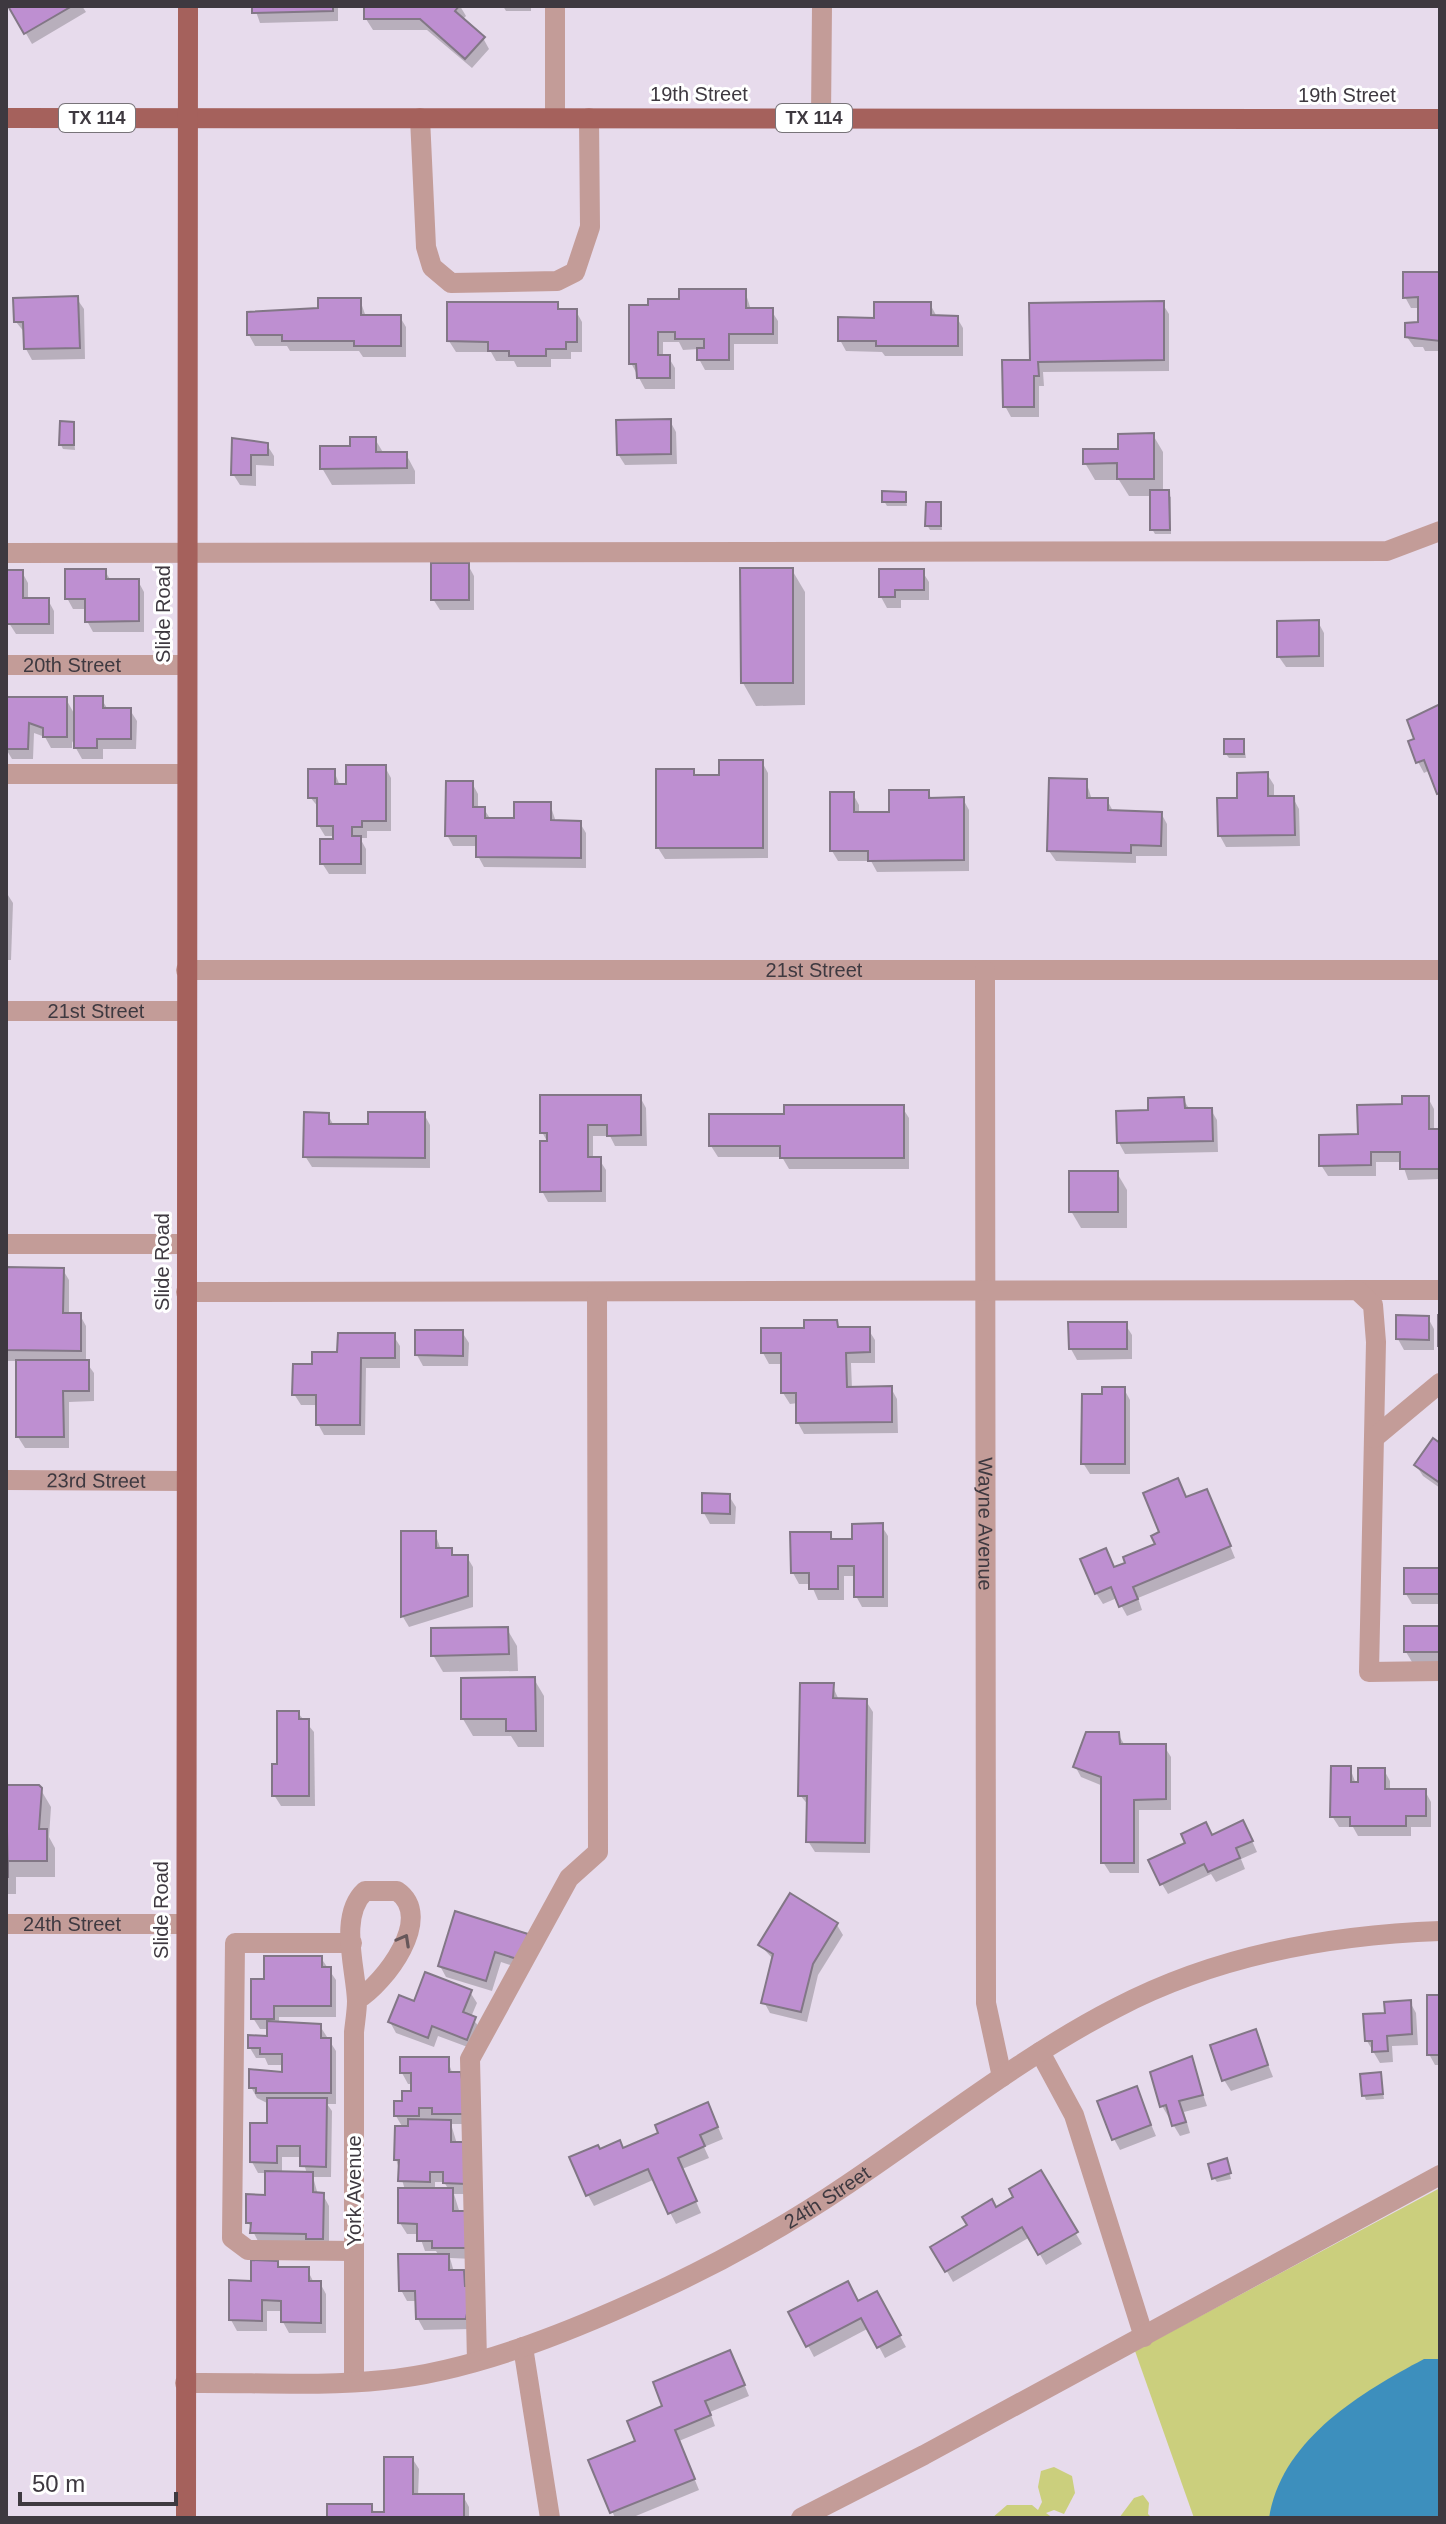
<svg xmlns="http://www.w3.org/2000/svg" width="1446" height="2524" viewBox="0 0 1446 2524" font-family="Helvetica,sans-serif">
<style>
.green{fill:#cbcf7d}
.water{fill:#3d8fbd}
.shadow{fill:#0003;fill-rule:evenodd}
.building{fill:#be8fd1;stroke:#827786;stroke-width:2}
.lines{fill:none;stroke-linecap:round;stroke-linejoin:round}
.minor{stroke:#c39c98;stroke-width:20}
.major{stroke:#a5615c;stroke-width:20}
.oneway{stroke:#66575a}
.labels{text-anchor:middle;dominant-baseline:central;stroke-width:6;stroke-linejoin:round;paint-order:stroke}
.shield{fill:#fff;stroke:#787479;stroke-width:2}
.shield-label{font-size:18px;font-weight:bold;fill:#3e3940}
.street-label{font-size:20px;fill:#3e3940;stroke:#fff}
</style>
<rect width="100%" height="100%" fill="#e7dbec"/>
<g class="green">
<path d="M1440,2188V2518H1194L1135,2351Z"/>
<path d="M1054,2467L1072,2476L1075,2493L1064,2514L1054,2510L1046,2513L1053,2518H992L1007,2505H1032L1038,2510L1042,2502L1038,2487L1041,2471Z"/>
<path d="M1143,2495L1149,2503L1148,2514L1152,2518H1119L1134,2498Z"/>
</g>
<path class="water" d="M1424,2359H1440V2518H1269C1281,2440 1360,2393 1424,2359Z"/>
<g class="shadow">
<path d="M10,6H82L86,12L32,44Z"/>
<path d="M254,6H338V21L260,23Z"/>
<path d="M366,6H460L466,16L462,20L483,38L489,49L472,68L427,30H373L366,19Z"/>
<path d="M503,6H531V11H506Z"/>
<path d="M1440,274V351H1425L1423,347H1414L1407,337L1420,324V308H1411L1405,297Z"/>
<path d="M745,291L751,310H771L778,321V344H734V370H705L699,359V349L683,350L679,342H663V358H669L675,368V389H645L631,363L650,307Z"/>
<path d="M77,299L84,309L85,359L32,360L26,349L25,333L16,322Z"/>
<path d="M360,300L366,317H400L406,327V357H363L359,351H290L287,346H255L249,335Z"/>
<path d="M1162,303L1169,314V371L1043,372L1044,386H1039V417H1011L1005,406L1032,362Z"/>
<path d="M556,304L560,311H576L582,322V352H571V359H551V367H517L514,361H496L491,352H456L449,341Z"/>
<path d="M930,304L936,315L957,318L963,328V356H885L882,352L846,351L840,340L876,320Z"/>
<path d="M670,421L676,432L677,464L625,465L618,454Z"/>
<path d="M73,424L75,450L63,449L61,445Z"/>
<path d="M1153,435L1163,452V492L1171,497V534H1155L1152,529V496H1129L1119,480H1095L1085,463Z"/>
<path d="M375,439L384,454H406L415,471V484L332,485L322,468Z"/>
<path d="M234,440L267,445L274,456V466L256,465V486L240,485L233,474Z"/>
<path d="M905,494L907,506H887L884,501Z"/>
<path d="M940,504L942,530H930L927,525Z"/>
<path d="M468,565L474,576V610H440L433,599Z"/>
<path d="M792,570L805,592V705L756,706L743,683Z"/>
<path d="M105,571L111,581H138L144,592V632H93L87,621V609H73L67,598Z"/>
<path d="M922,571L929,582V600H901V608H887L881,597Z"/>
<path d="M6,572H22L28,583V600H48L54,611V634H16L9,623V605H6Z"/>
<path d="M1318,622L1324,633V667H1286L1279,657Z"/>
<path d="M101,698L108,710H130L137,721L136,749H103V759H82L72,741V748H51L45,737L34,733L33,759H12L6,749V699H66L76,717Z"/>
<path d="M1440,706V795L1430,770L1424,773L1418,762L1417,740Z"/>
<path d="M1243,741L1246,758H1229L1226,754Z"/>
<path d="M762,762L768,773V858L665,859L658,848L693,771L696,777H721Z"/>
<path d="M385,767L391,778V831H367V838H360L366,849V874H329L322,863L335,836H325L319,826V808L310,797L334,771L340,786H348Z"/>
<path d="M1267,774L1274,785V798H1293L1299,809L1300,846L1226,847L1220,836L1239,800Z"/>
<path d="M1086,781L1092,800H1107L1113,811L1161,813L1167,824V856H1136V863L1056,861L1049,851Z"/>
<path d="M472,783L478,794V809H484L491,820H516L550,804L556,822L580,823L586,833V868L484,867L478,856V846H453L447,835Z"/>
<path d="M928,792L932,800L963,799L969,810V871L877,872L871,861H838L832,851L853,794L859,805V814H891Z"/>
<path d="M6,892L13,903L11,960H6Z"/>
<path d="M640,1097L646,1108L647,1146H615L610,1136H593V1159H599L606,1170V1202H548L542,1191L548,1143L542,1132Z"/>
<path d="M1428,1098L1434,1109V1131L1440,1135V1179L1408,1180L1402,1162H1376V1176H1328L1321,1165L1404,1106Z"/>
<path d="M1183,1099L1190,1110H1211L1217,1120L1218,1152L1125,1154L1119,1143L1150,1112Z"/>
<path d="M902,1107L909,1118V1169H789L782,1157H718L711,1146L786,1116Z"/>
<path d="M424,1114L430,1125V1168L312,1167L305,1156L328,1115L334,1126H369Z"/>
<path d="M1117,1173L1127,1190V1228H1081L1071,1211Z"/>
<path d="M6,1269L63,1270L69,1280V1315H80L86,1326V1362L94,1373V1401L69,1402V1448H25L18,1437V1361H6Z"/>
<path d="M1428,1318L1434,1329V1350H1404L1398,1339Z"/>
<path d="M836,1322L841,1329H868L875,1340V1363H851L852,1389L891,1388L897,1399L898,1433L804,1434L798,1423V1403L790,1404L783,1393V1364H769L763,1353L807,1330Z"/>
<path d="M1125,1324L1132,1335V1359L1077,1360L1071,1349Z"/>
<path d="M462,1332L469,1343L468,1366H423L417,1355Z"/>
<path d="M393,1335L400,1346V1368H366L365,1435H324L318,1424V1405H301L294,1394L314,1366Z"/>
<path d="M1124,1389L1130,1400V1474H1090L1083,1463L1104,1396Z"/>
<path d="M1440,1446V1488L1423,1476L1416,1465Z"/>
<path d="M1177,1480L1187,1499L1212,1502L1235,1558L1138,1598L1142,1610L1127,1616L1117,1598L1103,1604L1096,1593L1115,1569L1157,1545Z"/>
<path d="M729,1496L736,1507L735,1524H710L704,1513Z"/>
<path d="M881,1525L888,1536V1607H862L856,1596V1576H844V1600H818L811,1584H799L793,1573L830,1534L834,1541H854Z"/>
<path d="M403,1533H435L441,1550H450L454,1557H467L473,1567V1607L409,1627L403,1617Z"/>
<path d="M1440,1570V1604H1412L1406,1594Z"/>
<path d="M1440,1628V1662H1412L1406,1652Z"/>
<path d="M507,1629L517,1646L518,1671L443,1672L433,1655Z"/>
<path d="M534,1679L544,1696V1747H518L511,1736H473L463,1719Z"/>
<path d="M832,1685L839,1700L866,1701L873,1712L870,1853L815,1852L808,1841L809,1806L800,1795Z"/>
<path d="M298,1713L314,1732L315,1806H281L274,1795L279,1766Z"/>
<path d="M1118,1734L1124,1744L1164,1746L1171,1757V1810H1139V1873H1110L1103,1862V1786L1081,1777L1075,1766Z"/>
<path d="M1350,1768L1356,1784L1384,1770L1390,1781V1791H1425L1431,1802V1827H1411V1836H1358L1353,1827H1339L1332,1816Z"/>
<path d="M41,1790L51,1807L49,1837L55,1848V1877H16V1894H6V1793Z"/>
<path d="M1249,1834L1257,1852L1241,1859L1245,1869L1216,1882L1211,1874L1168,1894L1162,1884L1212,1837Z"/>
<path d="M837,1925L843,1935L818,1975L807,2022L770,2013L764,2002L774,1960L760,1945Z"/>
<path d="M527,1936L526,1970L501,1962L492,1991L446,1977L440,1966Z"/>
<path d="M321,1958L336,1980V2017H279V2024L320,2026L336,2051V2104H327L332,2111L331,2177H313L318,2195H323L329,2206V2249L259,2243L248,2222L267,2197V2173H258L252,2162L269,2125V2104L257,2098L251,2087L284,2074V2065H268L265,2058H256L250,2048L269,2038V2029H260L253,2018L266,1981ZM282,2157H302L307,2174H282Z"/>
<path d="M470,1992L477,2003L471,2017L481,2029L473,2049L438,2036L434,2047L396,2033L390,2022L415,2003Z"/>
<path d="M1440,1997V2065H1435L1429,2054Z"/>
<path d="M1410,2002L1416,2013L1418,2045L1392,2046L1393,2062L1380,2063L1367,2041L1387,2015Z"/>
<path d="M1255,2031L1273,2077L1231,2091L1224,2080Z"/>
<path d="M447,2059L472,2124H451L472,2194H454L474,2259L450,2258L454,2272H463L469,2283L471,2329L424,2330L418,2319V2301H407L401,2290L439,2256L436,2251H425L419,2234H407L400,2223L405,2190L396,2159L403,2128L396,2116L413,2093V2084H408L402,2073ZM435,2182H444L449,2190H435Z"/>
<path d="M1191,2059L1207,2106L1184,2112L1190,2133L1180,2136L1162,2106Z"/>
<path d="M1380,2074L1384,2099L1366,2100L1364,2095Z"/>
<path d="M1136,2089L1156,2136L1120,2150L1114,2139Z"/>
<path d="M713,2115L723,2139L704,2147L709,2158L682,2169L701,2213L676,2224L653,2180L594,2206L588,2195L600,2151L623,2150Z"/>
<path d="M1227,2163L1231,2179L1217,2182L1214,2178Z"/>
<path d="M1040,2173L1082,2244L1046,2265L1030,2237L953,2282L933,2247L1016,2198Z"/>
<path d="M277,2263L280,2269H307L314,2283H320L326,2294V2333H289L283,2322V2311H267V2331H237L231,2320L253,2283Z"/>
<path d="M877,2293L906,2347L885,2358L869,2328L814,2357L791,2313L858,2303Z"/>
<path d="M736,2364L749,2396L710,2412L715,2426L679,2441L699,2490L631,2518H615L591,2461L638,2442L665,2407Z"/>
<path d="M412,2458L419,2469L418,2496H463L469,2507V2518H329L371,2506L375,2514H386Z"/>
</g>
<g class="building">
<path d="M8,6H72L24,34Z"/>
<path d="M252,6H333V11L252,13Z"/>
<path d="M364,6H459L455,11L485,37L465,59L420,19H364Z"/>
<path d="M1403,272H1440V341L1405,337V323L1418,322V297L1403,298Z"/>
<path d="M679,289H746V308H773V334H729V360H697V348H704V339H675V332H658V355H670V378H637L636,364H629V305H648V299H679Z"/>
<path d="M78,296L80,348L24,349L23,322H14L13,298Z"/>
<path d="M318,298H361V315H401V346H354V341H282V335H247V312L318,308Z"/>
<path d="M1164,301V360L1038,362L1039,376H1034V407H1003L1002,360H1030L1029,303Z"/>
<path d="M447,302H558V309H577V342H566V349H546V356H509V351H488V342L447,341Z"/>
<path d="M874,302H931V315L958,316V346H876V341H838V317L874,318Z"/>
<path d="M671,419V454L617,455L616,420Z"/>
<path d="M60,421L74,422V445H59Z"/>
<path d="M1154,433V479H1117V463L1083,464V449H1118V434Z"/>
<path d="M350,437H376V452H407V468L320,469V446H350Z"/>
<path d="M232,438L268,443V455H251V475H231Z"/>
<path d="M1150,490H1169L1170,530H1150Z"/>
<path d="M882,491L906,492V502H882Z"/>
<path d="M926,502H941V526H925Z"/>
<rect x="431" y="563" width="38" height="37"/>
<path d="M740,568H793V683H741Z"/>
<path d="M65,569H106V579H139V621L85,622V599H65Z"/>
<path d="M879,569H924V590H895V597H879Z"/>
<path d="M6,570H23V598H49V624H7Z"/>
<path d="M1319,620V656L1277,657V621Z"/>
<path d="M74,696H103V708H131V739H97V748H74Z"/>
<path d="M6,697H67V737H43V728L29,723L28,749H6Z"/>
<path d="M1440,704V793L1437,794L1424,760L1416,763L1408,741L1414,739L1407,720Z"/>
<rect x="1224" y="739" width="20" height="15"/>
<path d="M719,760H763V848H656V769H694V775H719Z"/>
<path d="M346,765H386V821H362V827H352V836H361V864H320V839H333V826H317V798H308V769H335V784H346Z"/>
<path d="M1268,772V796H1294L1295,835L1218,836L1217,798H1237V773Z"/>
<path d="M1049,778L1087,779V798H1108V810L1162,812L1161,846L1131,845V853L1047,851Z"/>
<path d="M446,781H473V807H485V818H514V802H551V820L581,821V858L476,857V836H445Z"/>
<path d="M889,790H929V798L964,797V860L868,861V851H830V792H854V812H889Z"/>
<path d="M540,1095H641V1135L607,1136V1125H588V1157H601V1191L540,1192V1141H547V1133H540Z"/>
<path d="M1402,1096H1429V1129H1439V1169H1400V1152H1371V1165L1319,1166V1135L1358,1134L1357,1105L1402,1104Z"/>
<path d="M1184,1097L1185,1108H1212L1213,1141L1117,1143L1116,1111L1148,1110V1098Z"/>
<path d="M784,1105H904V1158H780V1146H709V1114H784Z"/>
<path d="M304,1112L329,1113V1124H368V1112H425V1158L303,1157Z"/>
<rect x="1069" y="1171" width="49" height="41"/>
<path d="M6,1267L64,1268L63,1313H81V1351L6,1350Z"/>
<path d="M1396,1315L1429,1316V1340L1396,1339Z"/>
<rect x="1438" y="1315" width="2" height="31"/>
<path d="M804,1320H837L838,1327H870V1352L846,1353L847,1387L892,1386V1422L796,1423V1393H781V1353H761V1328H804Z"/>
<path d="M1068,1322H1127V1349H1069Z"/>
<path d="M415,1330H463V1356L415,1355Z"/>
<path d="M338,1333H395V1358H361L360,1425H316V1395H292L293,1364H312V1352H337Z"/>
<path d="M16,1360H89V1391H63L64,1437H16Z"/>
<path d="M1102,1387H1125V1464H1081L1082,1394H1102Z"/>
<path d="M1433,1438L1440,1443V1483L1414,1465Z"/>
<path d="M1178,1478L1186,1497L1207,1489L1231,1546L1133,1587L1138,1599L1119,1607L1111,1587L1095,1594L1080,1559L1106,1548L1114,1567L1125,1563L1123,1557L1155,1544L1151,1536L1159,1532L1143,1493Z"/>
<path d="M702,1493L730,1494V1514L702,1513Z"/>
<path d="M883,1523V1597H854V1566H838V1589H809V1573H791L790,1532H831V1539H852V1524Z"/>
<path d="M401,1531H436V1548H452V1555H468V1596L401,1617Z"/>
<path d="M1404,1568H1440V1652H1404V1626H1440V1594H1404Z"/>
<path d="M508,1627L509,1654L431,1656V1628Z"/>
<path d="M535,1677L536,1731H506V1719H461V1678Z"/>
<path d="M800,1683H834L833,1698L867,1699L865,1843L806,1842L807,1796H798Z"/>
<path d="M277,1711H299V1719H309V1796H272V1764H277Z"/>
<path d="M1086,1732H1119L1120,1744H1166V1799L1134,1800V1863H1101V1777L1073,1767Z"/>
<path d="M1331,1766H1351V1782H1358V1768H1385V1789H1426V1816H1406V1826H1350V1817H1330Z"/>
<path d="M6,1785H39L42,1788L39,1829H47V1861H8V1878Z"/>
<path d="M1243,1820L1253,1841L1236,1848L1240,1858L1208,1872L1204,1864L1160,1885L1148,1860L1185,1843L1181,1834L1206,1822L1212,1835Z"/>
<path d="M790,1893L838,1923L813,1964L801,2012L761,2003L773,1954L758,1945Z"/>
<path d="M455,1911L528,1934L520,1960L495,1952L486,1981L438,1966Z"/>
<path d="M264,1956H322V1967H331V2006H274V2019H251V1979H264Z"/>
<path d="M425,1972L472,1990L463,2012L476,2017L467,2040L432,2026L428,2038L388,2022L399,1995L414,2001Z"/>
<rect x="1427" y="1995" width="13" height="60"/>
<path d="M1411,2000L1412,2034L1387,2036L1388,2051L1372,2052V2041H1365L1363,2014L1385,2013L1384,2002Z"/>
<path d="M267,2021L321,2024V2038H331V2093H256V2088H249V2069L282,2072V2054H260V2048H248V2035L267,2036Z"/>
<path d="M1256,2029L1268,2065L1222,2081L1210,2045Z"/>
<path d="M1192,2056L1203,2095L1179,2101L1186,2122L1172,2126L1166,2105L1160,2107L1150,2072Z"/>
<path d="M400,2057H449V2072H461L467,2114H432V2108H419V2116H394V2101H402V2091H411V2073H400Z"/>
<path d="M1381,2072L1383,2094L1362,2096L1360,2074Z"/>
<path d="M1137,2086L1151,2125L1112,2140L1097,2101Z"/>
<path d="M267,2098H327L326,2167L300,2166V2146H277V2163L250,2162V2123H267Z"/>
<path d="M708,2102L718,2127L700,2135L705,2146L678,2158L697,2201L668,2214L648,2169L586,2196L569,2157L598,2145L600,2149L620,2140L623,2148L658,2133L655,2125Z"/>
<path d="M408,2119L451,2120V2142H468L467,2184L443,2183V2172H430V2182L398,2181L399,2160H394L395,2126H408Z"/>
<path d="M1227,2158L1231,2173L1212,2179L1208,2164Z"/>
<path d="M1041,2170L1078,2232L1038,2255L1022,2227L945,2272L930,2247L967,2225L962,2217L992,2199L996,2207L1013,2197L1009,2189Z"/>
<path d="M265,2171L313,2172V2192L324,2193L323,2239H306V2234L250,2233L251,2223H246V2194L265,2195Z"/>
<path d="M398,2188H453V2211H469V2248H432V2241H417V2224L398,2223Z"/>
<path d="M398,2254H449V2270H464L465,2286H472L466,2319H416L415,2291H399Z"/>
<path d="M251,2260L278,2261V2267H309V2281H321V2323L281,2322V2301L262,2300V2321L229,2320V2280L251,2281Z"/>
<path d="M848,2281L858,2301L877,2291L901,2335L877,2348L861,2318L806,2347L788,2312Z"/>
<path d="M730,2350L745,2385L705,2401L711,2415L675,2430L695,2479L610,2513L588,2460L635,2441L627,2421L662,2406L653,2382Z"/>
<path d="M384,2457H413V2494H464V2518H327V2504H372V2512H384Z"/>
</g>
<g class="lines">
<g class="minor">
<path d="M555,6V118"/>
<path d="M420,118L426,247L432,267L451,283L557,281L575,272L590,227L589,118"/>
<path d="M821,118L822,6"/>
<path d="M6,553L1387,551L1440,531"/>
<path id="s1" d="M6,665H187"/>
<path d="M6,774H187"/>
<path id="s2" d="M186,970H1440"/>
<path id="s3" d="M985,970L986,2003L1002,2077"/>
<path id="s4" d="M6,1011H186"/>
<path d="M6,1244H186"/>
<path d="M1357,1290H1440"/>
<path d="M186,1292L1357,1290L1373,1305L1376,1342L1369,1672L1440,1671"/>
<path d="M1374,1438L1440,1383"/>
<path id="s5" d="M6,1480L185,1481"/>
<path id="s6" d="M6,1924H185"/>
<path d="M352,1943H235L232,2238L248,2250L354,2251"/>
<path d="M1040,2052L1074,2115L1144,2337"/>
<path d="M523,2347L550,2518"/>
<path d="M477,2361L470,2059L569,1878L598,1852L597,1292"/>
<path d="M354,2382V2032C355,2022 357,2011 357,2001C356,1969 338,1916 365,1891H397C435,1917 385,1983 357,2000"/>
<path id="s7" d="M185,2383C251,2382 319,2387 384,2380C478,2371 584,2326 669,2286C730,2257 792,2222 848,2184C936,2125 1021,2057 1116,2008C1217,1955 1328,1935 1440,1931"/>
<path d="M801,2518L924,2455L1440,2175"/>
</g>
<g class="major">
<path d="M6,118L1440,119"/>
<path d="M186,2518L188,6"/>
</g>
</g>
<defs><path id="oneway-chevron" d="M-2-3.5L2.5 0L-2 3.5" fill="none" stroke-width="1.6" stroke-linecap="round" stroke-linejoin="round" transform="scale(2)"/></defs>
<use class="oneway" href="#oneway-chevron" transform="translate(404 1940) rotate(-61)"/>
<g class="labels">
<g class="shield">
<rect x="59" y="104" width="76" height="28" rx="6"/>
<rect x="776" y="104" width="76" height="28" rx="6"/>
</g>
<g class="shield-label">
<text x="97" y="118">TX 114</text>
<text x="814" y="118">TX 114</text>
</g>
<g class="street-label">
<text x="699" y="94">19th Street</text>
<text x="1347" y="95">19th Street</text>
<text transform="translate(163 614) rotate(-90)">Slide Road</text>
<text stroke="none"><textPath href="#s1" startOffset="66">20th Street</textPath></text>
<text stroke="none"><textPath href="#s2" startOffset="628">21st Street</textPath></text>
<text stroke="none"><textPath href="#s4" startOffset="90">21st Street</textPath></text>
<text transform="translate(162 1262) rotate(-90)">Slide Road</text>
<text stroke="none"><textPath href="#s5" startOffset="90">23rd Street</textPath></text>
<text stroke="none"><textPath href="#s3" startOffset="554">Wayne Avenue</textPath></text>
<text transform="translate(161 1910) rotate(-90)">Slide Road</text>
<text stroke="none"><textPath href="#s6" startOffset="66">24th Street</textPath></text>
<text transform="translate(354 2191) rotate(-90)">York Avenue</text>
<text stroke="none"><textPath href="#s7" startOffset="682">24th Street</textPath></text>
</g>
</g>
<rect width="1446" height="2524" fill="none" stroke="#3e3940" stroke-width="16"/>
<path d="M20 2492v12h156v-12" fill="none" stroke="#3e3940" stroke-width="4"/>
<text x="32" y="2492" font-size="24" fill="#3e3940" stroke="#ffffff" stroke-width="6" paint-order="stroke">50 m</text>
</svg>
